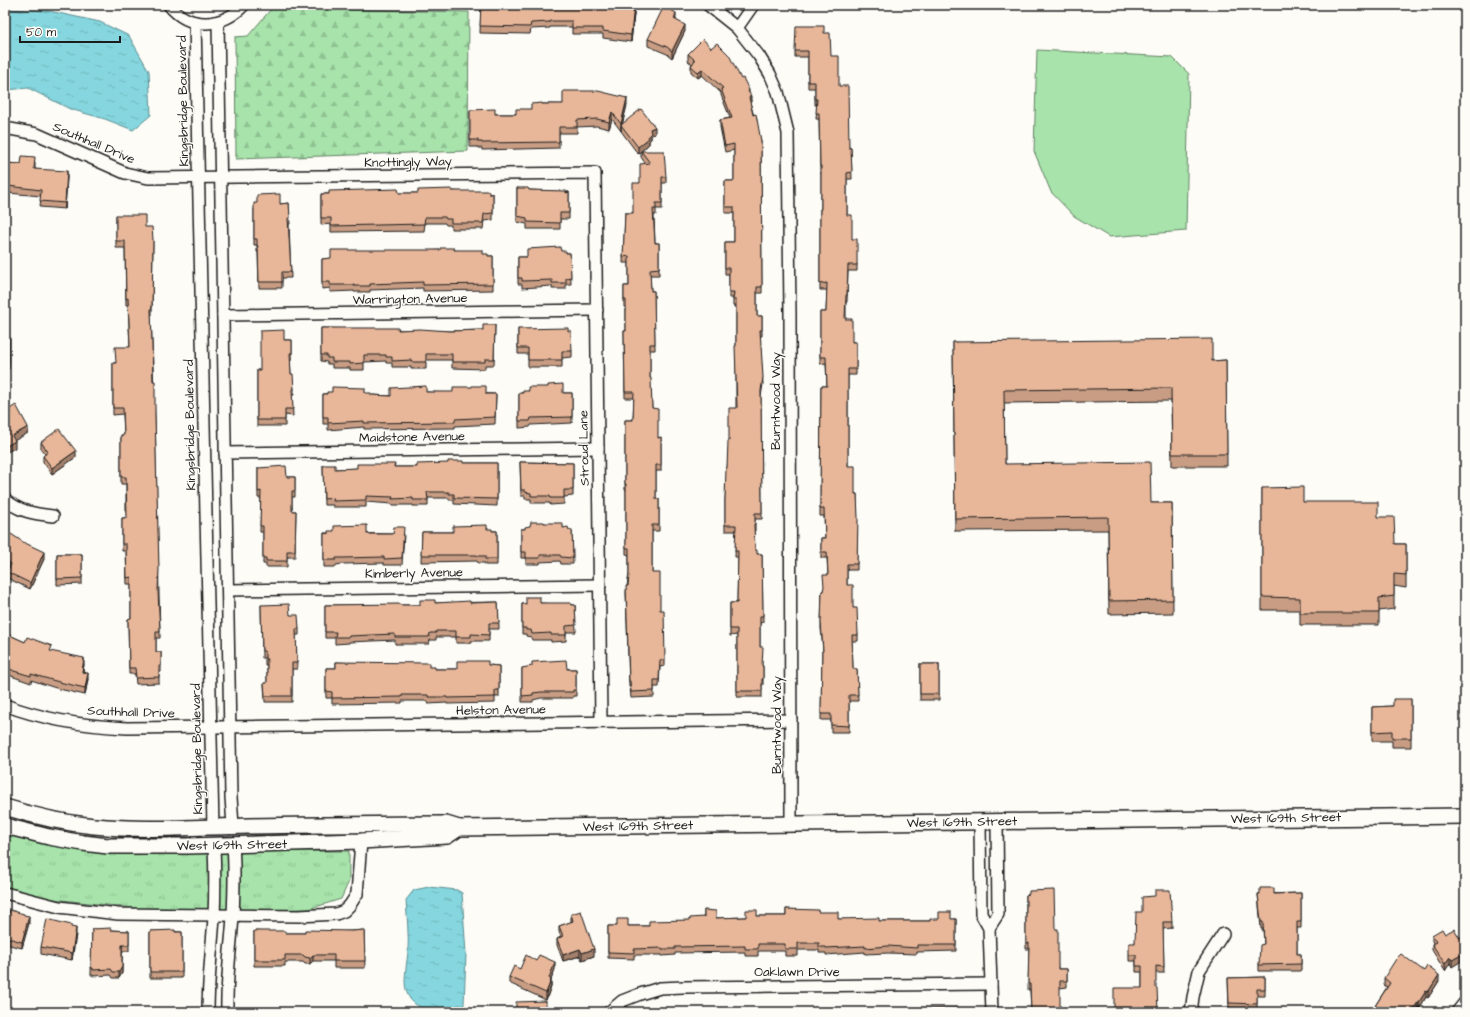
<svg xmlns="http://www.w3.org/2000/svg" width="1470" height="1017" viewBox="0 0 1470 1017" font-family="'Architects Daughter',sans-serif">
<style>
.grass{fill:url(#grass-tufts);stroke:#628063}
.forest{fill:url(#forest-firs);stroke:#628063}
.pitch{fill:#a7e3aa;stroke:#628063}
.water{fill:url(#water-ripples);stroke:#5b8c90}
.lines{fill:none;stroke-linecap:round;stroke-linejoin:round}
.street-casing{stroke:#1c1c1c;stroke-width:14}
.secondary-casing{stroke:#1c1c1c;stroke-width:18}
.street{stroke:#fdfcf7;stroke-width:11}
.secondary{stroke:#fdfcf7;stroke-width:15}
.wall{fill:#c89d84;stroke:#1c1c1c}
.shaded-wall{fill:#a2806c;stroke:#1c1c1c}
.building{fill:#e8b79a;stroke:#1c1c1c}
.labels{text-anchor:middle;dominant-baseline:central;stroke-width:3;stroke-linejoin:round;paint-order:stroke}
.street-label{font-size:13px;fill:#1c1c1c;stroke:#fdfcf7}
</style>
<defs>
<pattern id="grass-tufts" width="24" height="20" patternUnits="userSpaceOnUse"><rect width="24" height="20" fill="#a7e3aa"/><path d="M3 7l-1-3M5 7V3M7 7l1-3M15 17l-1-3M17 17v-4M19 17l1-3" fill="none" stroke="#8fc292"/></pattern>
<pattern id="forest-firs" width="22" height="20" patternUnits="userSpaceOnUse"><rect width="22" height="20" fill="#a7e3aa"/><path d="M5 1l3.5 6h-7zM16 11l3.5 6h-7z" fill="#8fc292"/></pattern>
<pattern id="water-ripples" width="26" height="14" patternUnits="userSpaceOnUse"><rect width="26" height="14" fill="#85d6de"/><path d="M2 4q2-2 4 0t4 0M15 11q2-2 4 0t4 0" fill="none" stroke="#72b7be"/></pattern>
</defs>
<rect width="100%" height="100%" fill="#fdfcf7"/>
<filter id="ink" filterUnits="userSpaceOnUse"><feTurbulence type="fractalNoise" baseFrequency=".025" numOctaves="2"/><feDisplacementMap in="SourceGraphic" scale="8" xChannelSelector="R" yChannelSelector="G"/><feConvolveMatrix kernelMatrix="1 2 1 2 8 2 1 2 1" color-interpolation-filters="sRGB"/></filter>
<g filter="url(#ink)">
<path class="grass" d="M5,828L143,851H349V881L341,899L309,909L161,911L44,898L5,888Z"/>
<path class="forest" d="M272,8L469,12L468,151L236,159L235,37L248,36Z"/>
<path class="pitch" d="M1037,50L1172,57L1189,74L1186,231L1109,237L1074,216L1051,192L1034,151Z"/>
<g class="water">
<path d="M5,9L49,11L100,22L129,36L149,71L151,115L133,130L105,119L70,109L28,88L5,90Z"/>
<path d="M429,887L457,890L462,893L466,954L464,1004L462,1012C439,1012 406,1014 405,982C405,972 407,962 408,952C409,935 407,917 406,900L414,890Z"/>
</g>
<g class="lines">
<defs>
<g id="street">
<path d="M169,5C190,31 223,27 244,5"/>
<path d="M708,5L737,28L759,56L770,74L778,92L788,133L790,314L791,824"/>
<path d="M195,22L213,827"/>
<path d="M218,22L231,797L233,826"/>
<path d="M737,28L753,5"/>
<path d="M5,128L37,134L125,173L148,178L595,173L601,722"/>
<path d="M223,315L597,310"/>
<path d="M225,453L598,448"/>
<path d="M5,499C18,512 36,514 53,516"/>
<path d="M228,590L600,585"/>
<path d="M5,705C44,720 85,726 127,728L791,720"/>
<path d="M980,822L981,914L989,928L992,1012"/>
<path d="M5,893L59,907L118,914L299,916L336,914L344,911L350,905L357,894L361,841"/>
<path d="M989,928L998,914L997,822"/>
<path d="M208,1012C208,980 212,948 214,917C215,893 215,869 214,846"/>
<path d="M227,1012C226,980 231,948 233,916C234,893 235,869 233,845"/>
<path d="M609,1012L622,1001L640,994L660,988L683,987L991,984"/>
<path d="M1191,1012L1193,997L1199,971L1223,934"/>
<path d="M1457,1012L1465,1002"/>
</g>
<g id="secondary">
<path d="M5,807C34,816 64,823 94,826C145,831 197,827 249,826C315,825 381,824 446,824L459,828L1465,816"/>
<path d="M5,826L49,837L83,843L108,846H188L361,841L447,836L459,828"/>
</g>
</defs>
<use href="#street" class="street-casing"/>
<use href="#secondary" class="secondary-casing"/>
<use href="#street" class="street"/>
<use href="#secondary" class="secondary"/>
</g>
<g class="wall">
<path d="M481,5H635L631,42L603,38V34H572V27H550V28L531,29L530,34L480,33Z"/>
<path d="M676,19V20L685,31L672,58L667,54L648,46V39Z"/>
<path d="M824,33L839,86L849,148H851L852,179H847V215L857,265V271H848L847,302H846V319L852,342H856V375H848V466L855,494H857V570H847V585L853,608L858,635V641H852L853,669H857L858,701H849V732H831V720H821L822,651H823L821,628L822,591H823L828,575L827,558H821V538H825L824,516H820L821,386H827L826,363L820,364V312H826L827,290H820V209H821V173H820L819,119H816L817,105H815V88H808V57H795V51Z"/>
<path d="M688,54L741,79L749,93L751,102H750L761,141L762,293H757V316H762V336H760L763,384L761,397L762,519H755V531H754L755,550L757,554H762L763,622L760,623V647L762,666H763V685H762V697H737V635L730,636V603H737L738,557H735L736,531H725V499L729,441L736,408V306H733V298H729V274H725V242H734V213H725V181H734V150L725,152L720,127V120L730,118L721,95V93L702,75L698,78L691,72V66L692,64L688,61Z"/>
<path d="M542,104L627,105L622,124L655,134L651,135V139L649,141V144L641,151L666,177V183H662V209H656V215H654L655,243H659V275H650L651,291H654L655,350H650V378L652,408L658,438L661,437V471H656V499H659V531H652V573L660,610L665,660V666L660,667L659,687H654V697L631,698L630,687H629L626,592L629,574V555L626,554V490H625V420H633L634,398H625L624,331H626V307H624V286H629V263H623L625,213H633L645,163L641,157V151L638,154L621,131V130V131L612,119L609,129L597,126L577,127V133H559V148L482,150V148H478V147H470V110L495,114H516L531,109Z"/>
<path d="M5,163L21,164L35,163V169L67,177L65,209L40,207L41,196L8,193V189H5Z"/>
<path d="M517,188L529,190L569,192V219H560V229H527V224L517,222Z"/>
<path d="M452,191L493,194V220L484,221L483,229H451V225H446L445,223H425L424,231L331,232V224L321,225V194L418,193Z"/>
<path d="M289,203L290,224H289L291,278H282V288H259L258,252H257V245H254V209L280,204Z"/>
<path d="M116,215L145,227L153,240L152,315H151L155,417L159,594L160,632V638H156V652H161V672L159,673V683L136,684L135,674H129L128,619L131,618V584H127L126,551H122V518H126V484H121V435H124L123,414L113,415V363H116L130,347L128,305H126L125,248H116Z"/>
<path d="M440,250H454L483,254L488,256H493V290L423,291V288L370,290V292H354V291L330,292V288L322,289V259Z"/>
<path d="M561,251L566,253H570L571,284H566V289H552V286L522,288V284H518V257H527Z"/>
<path d="M495,325L494,365H485V369L452,368V360H426V369H411V367H392V363H386V361L364,362V370H350V368H332V364H327V362L321,361V328L450,331L483,330Z"/>
<path d="M518,329L572,351V357L562,358V367H528V354H518Z"/>
<path d="M5,336H9V369L5,370Z"/>
<path d="M284,340H292V360H290L291,374L294,389V395H292L293,416L285,415V426H257V370H260Z"/>
<path d="M953,342L1212,361L1226,360L1227,466H1172L1171,401L1004,403L1005,464L1151,503H1172L1173,613L1109,614L1108,530L955,531Z"/>
<path d="M426,392L496,394L495,424L455,426V428L364,429V427L328,430V424H323V394L365,393L371,395L391,396Z"/>
<path d="M519,393H572V423L531,425L530,427L519,428Z"/>
<path d="M41,442L76,457L52,474L43,462V456L45,454L41,449Z"/>
<path d="M520,462L573,463V496L564,497V504L550,505V503H531V499H525V496H521Z"/>
<path d="M463,463H497V506L454,504V500H449V498H428V506H413V505H392V504L366,502V507H333V505H324L323,465L335,469L395,467H417Z"/>
<path d="M258,468L287,477H295V497H292V511H296L295,557H287V567H266V564H263V532H260L261,498H258Z"/>
<path d="M1262,488L1303,502L1378,517L1395,544H1406V588L1394,586V609L1379,611V625H1300V610H1262Z"/>
<path d="M544,523L563,528L569,530H572L573,564H561L560,561L540,562V564H526V558H521V529H525L530,526Z"/>
<path d="M487,529L492,531H497V565H485V563H478L477,561L421,562L422,532H453Z"/>
<path d="M5,530L44,559L30,589L7,578V572L8,569L5,567Z"/>
<path d="M324,533L393,534H404L402,565H384V563L343,564L336,565V567H324Z"/>
<path d="M57,554H82V584L57,585Z"/>
<path d="M498,602L499,629H489V641H471V643H456V637H436V640H430L429,644H395V640L349,642V643L335,644V638H325V605H420L435,603Z"/>
<path d="M540,603L575,605L576,632H566V641L551,642V640H532L531,637L526,636V634H522V604Z"/>
<path d="M261,605L290,615L299,629V635H296L297,669H292V702H265L264,683H267V665H265V658H262Z"/>
<path d="M5,633L25,642L84,664L83,672L88,679L85,695L59,689L31,680V683L14,677L5,673Z"/>
<path d="M336,662L429,667L435,669H457L488,665L499,666V697H495V703L447,704V703L428,704V701H402V703L332,704V698H326V668H336Z"/>
<rect x="920" y="664" width="19" height="36"/>
<path d="M522,668L576,669V696H573V698H541L533,700V702H522Z"/>
<path d="M1411,699V747H1392V741H1372V707L1393,706Z"/>
<path d="M1301,893V928H1297V954H1301V971H1259V965L1264,944L1263,929H1261L1258,894Z"/>
<path d="M1026,895L1055,929L1058,969H1067V987L1060,988L1031,1011L1030,990H1028L1029,949H1026Z"/>
<path d="M786,909L818,912L838,919L879,921H930L956,919V951L917,952V954L888,953L865,954V952L826,955V953H819V950H798V956H785V951H758V956H745V952L675,953V955L662,956V955H634V959L608,958V926H649L690,920L704,917V910L716,918L746,917L757,916H786Z"/>
<path d="M5,911L29,923L22,948L5,944Z"/>
<path d="M1142,912L1172,922V928L1163,929L1164,973H1156L1142,988V972H1136V961H1129V955L1135,943Z"/>
<path d="M571,914L594,956L582,960L580,956L563,961L557,945V939L561,937L559,932V926L571,922Z"/>
<path d="M71,927L76,934L72,960L41,954V947Z"/>
<path d="M92,929L129,931V951H122V973L119,978H113L111,975L93,976V975H91Z"/>
<path d="M364,930L365,968H334V961H313L310,964H305L303,962H285V966H254V931L285,933H305L352,931Z"/>
<path d="M150,931L182,932V978H150Z"/>
<path d="M1445,934L1460,938L1452,967L1450,963L1445,971L1432,950V944L1433,943L1432,941V935Z"/>
<path d="M536,961L555,969L551,980V986L546,1000L509,983V977L520,969Z"/>
<path d="M1424,971L1439,981L1428,998L1426,997L1419,1009L1418,1008L1416,1012H1373V1009L1387,987L1384,985V978Z"/>
<path d="M1265,977V996H1257V1010H1229L1228,978Z"/>
</g>
<g class="shaded-wall">
<path d="M634,5H635L631,42V35Z"/>
<path d="M676,13V19L674,25V19Z"/>
<path d="M685,25V31L672,58V51Z"/>
<path d="M702,69V75L698,78V72Z"/>
<path d="M749,90V96H751V102L749,103L748,91Z"/>
<path d="M627,98V105L622,126L621,125V131V124Z"/>
<path d="M612,112V119L609,129V122Z"/>
<path d="M655,127V134L651,135V139L649,141V144L638,154V147L648,136L650,129Z"/>
<path d="M67,171V177L65,209V203Z"/>
<path d="M28,427V433L12,442V436Z"/>
<path d="M15,441V448L5,453V447Z"/>
<path d="M76,451V457L52,474V468Z"/>
<path d="M44,552V559L30,589V583Z"/>
<path d="M84,658V664L82,678V672Z"/>
<path d="M88,673V679L85,695V688Z"/>
<path d="M29,916V923L22,948V942Z"/>
<path d="M76,928V934L72,960V953Z"/>
<path d="M122,945V973L119,978V972Z"/>
<path d="M580,949V956L563,961V955Z"/>
<path d="M594,949V956L582,960V953Z"/>
<path d="M1465,953V959L1452,967V960Z"/>
<path d="M313,955V961L310,964V958Z"/>
<path d="M1450,957V963L1445,971V964Z"/>
<path d="M555,962V969L549,985V978Z"/>
<path d="M1439,975V981L1428,998V992Z"/>
<path d="M551,980V986L546,1000V993Z"/>
<path d="M1426,991V997L1419,1009V1002Z"/>
<path d="M1418,1002V1008L1416,1012H1412Z"/>
</g>
<g class="building">
<path d="M481,5H634L631,35L603,31V28H572V21H550V22L531,23L530,27L480,26Z"/>
<path d="M664,6L676,13L674,19L685,25L672,51L667,47L648,39Z"/>
<path d="M796,26H824V33H830L831,56H839V86H848L849,148H851L852,172L847,173V215H852V239H857V265H848L847,295H846L845,319H852V342H856V369H848V466H855V494H857L858,518L857,564H847V585H853V608H857L858,635H852L853,669H857L858,695H849V726L831,725V714H821L822,651H823L821,622L822,591H823L824,586L823,575H828L827,552H821V538H825L824,509H820L821,386H827L826,357H820V312H826L827,283L820,284V209H821V166H820L819,113H816L817,99H815V82H808V51H795Z"/>
<path d="M703,39L711,48L717,43L729,55L741,79L743,78L749,90L748,91L751,96L749,97L753,115L756,114L761,141L762,287H757V316H762V330H760L763,377L761,391L762,513H755V524H754L755,550H757V554H762L763,616H760V647H763L762,666H763V679H762V691H737V629H730V603H737L738,551H735L736,525H725V499L726,468H727L728,441H729V408H737L735,346H736V300H733L734,292H729V268H725V242H734V207H725V181H734V144L725,146L720,120L732,118L721,89L723,88L702,69L698,72L691,66L695,60L688,54Z"/>
<path d="M563,91H598L627,98L621,124L612,112L609,122L597,119L577,120V127H559V142L482,143V142H478V140H470V110L495,109V114H516V109H531V104L542,103V104H563Z"/>
<path d="M641,109L655,127L650,129L651,133L648,136L649,138L638,147L621,125Z"/>
<path d="M641,151H664L666,177H662V203H656V209H653L655,243H659V268L650,269L651,291H654L655,344H650V378H651L652,408L658,409V438L661,437V465H656V499H659V525H652V573H660V610H664L665,660H660L659,680H654V691L631,692L630,681H629L626,586H628L629,574V548H626V484H625V420H633L634,392H625L624,331H626V300H624V286H629V256L623,257L625,213H633V183H640V164L650,163Z"/>
<path d="M22,156L35,157L34,169L67,171L65,203L40,201L41,190L8,186L9,183H5V163L21,164Z"/>
<path d="M517,188H528L529,190L566,191V193L569,192V213H560V223L527,222V218L517,216Z"/>
<path d="M398,189L399,193H418V190L452,189V191H489V194H493V213L484,214L483,223H451V219H446L445,217H425L424,224L331,226V218H321V194H329V191Z"/>
<path d="M280,194V204L289,203L290,218H288L291,272H282V282H259L258,246H257V239H254V203H257V195Z"/>
<path d="M116,215H145V227H152L153,240L152,308H151L153,381H155V415L159,569L158,591L160,632H156V652H161V666H159V677L136,678L135,668H129L128,619L131,618V577L127,578L126,544H122V518H127L126,477H121V435H124L123,408H113V363H116L115,347H130L128,298L126,299L125,241H116Z"/>
<path d="M560,247L561,251H566V253H570L571,277L566,278V283H552V280L522,281V278H518V257H527V249Z"/>
<path d="M440,248H454V250H483V254H488V256H493V284L423,285V282L370,284V286H354V285H330V282H322V259L331,258V250H440Z"/>
<path d="M483,325H495L494,359H485V362H452V354H426V362H411L412,360L392,361V357H386V355H364V363L350,364V362H332V358H327V355H321V328H399L398,330L420,329L450,331L483,330Z"/>
<path d="M568,328V331H571L572,351H562V360H528V348H518V329Z"/>
<path d="M284,330V340H292V353H290L291,374H293L294,389H292L293,409H285V420H257V370H260V331Z"/>
<rect x="5" y="336" width="4" height="27"/>
<path d="M1212,339V361L1226,360L1227,454H1172L1171,388L1004,390L1005,464L1150,462L1151,503H1172L1173,600L1109,601L1108,517L955,519L953,342Z"/>
<path d="M563,384V393H572V417L531,418L530,421H519V393H523V391H529L528,387H548V385Z"/>
<path d="M426,386V392H453V387H472V386H486V394H496L495,417L455,419V422L364,423V421L328,423V417H323V394H327V392H332V387L365,388V393H371V395L391,396V388Z"/>
<path d="M5,397L8,410L16,405L28,427L12,436L15,441L5,447Z"/>
<path d="M59,429L76,451L52,468L43,456L48,452L41,442Z"/>
<path d="M448,461H463V463H497V499L454,498V494H449V492H427L428,500H413V498L392,499L393,497L366,496V500L333,501L334,498L324,499L323,465H335V469L357,468V464H395L394,467H417V464L448,463Z"/>
<path d="M520,462L573,463V490H564V498H550V496H531V493L525,492V490H521Z"/>
<path d="M286,466L287,477H295V491H292V511H296L295,551H287V561H266V558H263V526H260L261,491L258,492V468Z"/>
<path d="M1303,487V502H1378V517H1394L1395,544H1406V575L1394,574V596L1379,598V613H1300V598L1262,597V488Z"/>
<path d="M531,522H544V523H563V528L568,527L569,530H572L573,558L561,557L560,555H540V558H526V552H521V529H525V527L530,526Z"/>
<path d="M367,525V534H393L394,527H404L402,558L384,559V557L343,558H336V560H324V533L328,534V531H334V526Z"/>
<path d="M487,525V529H492V531H497V559H485V556H478L477,555H421L422,532H453V526Z"/>
<path d="M5,530L23,542L44,552L30,583L7,572L11,564L5,560Z"/>
<path d="M57,554H82V578L57,579Z"/>
<path d="M526,597H540V603H571V605H575L576,625L566,626V635H551V633L532,634L531,630H526V628H522V604H526Z"/>
<path d="M420,600H435V603L470,601V603L498,602L499,623H489V635L471,634V637H456V631H436V633H430L429,637H395V634L349,636V637H335L336,632H325V605L400,604V605H420Z"/>
<path d="M289,604L290,615H298L299,629H296L297,663H292V696H265L264,683H267V659H265V651H262L261,605Z"/>
<path d="M5,633L25,642L27,637L52,646L50,651L84,658L82,672L88,673L85,688L59,682L31,674V676L14,671L5,666Z"/>
<path d="M566,660L567,669H576V690H573V692H541L533,693V695L522,696V668L532,666V662Z"/>
<path d="M457,661H488V665L499,666V690H495V697L447,698V697H428V695H402V697L332,698V692L326,691V668H336V662L429,663V667H435V669H457Z"/>
<rect x="920" y="664" width="19" height="30"/>
<path d="M1393,699H1411V738H1392V731L1372,732V707L1393,706Z"/>
<path d="M1260,888H1274V894L1301,893V922H1297V954H1301V964L1259,965L1260,945L1264,944L1263,922H1261L1258,894H1260Z"/>
<path d="M1054,890L1055,929H1058V969H1067V981H1060V1011H1064V1012H1026V1011H1031L1030,984H1028L1029,943H1026V895L1029,894V891Z"/>
<path d="M1155,890H1170L1172,922H1163L1164,967L1156,966V988H1157L1158,1012H1114V988H1142V966H1136V955H1129V943H1135L1136,912H1142V897L1155,896Z"/>
<path d="M786,909L818,910V912H838V919L879,918V921H930V919H939V912H951V919H956V945H917V948L888,946L865,948V946L826,948V947H819V943H798V949H785V944H758V949H745V946L675,947V949H662V948L634,949V953L608,952V926H617V919H628V926H649V921L690,920V918L704,917V910L716,911V918L746,917V910H757V916H786Z"/>
<path d="M10,910L24,914V915L29,916L22,942L5,937V911L9,913Z"/>
<path d="M581,911L594,949L582,953L580,949L563,955L557,939L563,936L559,926L573,921L571,914Z"/>
<path d="M47,919L71,925V927L76,928L72,953L41,947Z"/>
<path d="M111,928L110,930L129,931V945H122V967L119,972H113L111,969L93,970V968H91L92,929Z"/>
<path d="M1442,929L1445,934L1454,929L1460,938L1464,935L1465,936V953L1452,960L1450,957L1445,964L1432,944L1436,942L1432,935Z"/>
<path d="M175,930V932H182V972H150V931Z"/>
<path d="M305,930L352,931L364,930L365,961H334V955H313L310,958L305,957L303,955H285V960H254V931H285V933H305Z"/>
<path d="M1401,954L1424,971L1427,966L1439,975L1428,992L1426,991L1419,1002H1418L1412,1012H1379L1373,1009L1390,983L1384,978L1396,959Z"/>
<path d="M526,955L536,961L539,955L555,962L549,978L551,980L546,993L509,977L514,966L520,969Z"/>
<path d="M1265,977V989H1257V1004L1229,1003L1228,978Z"/>
<path d="M546,1001V1010H547L546,1012H516V1002Z"/>
<path d="M905,1008L919,1009L961,1008V1012H873L894,1011L905,1010Z"/>
<path d="M815,1009L841,1010V1012H784H786V1011H815Z"/>
<path d="M747,1010H760V1012H692V1011L747,1012Z"/>
</g>
</g>
<g class="labels">
<g class="street-label">
<text transform="translate(183 101) rotate(-91)">Kingsbridge Boulevard</text>
<text transform="translate(94 143) rotate(23)">Southhall Drive</text>
<text transform="translate(408 162) rotate(-1)">Knottingly Way</text>
<text transform="translate(410 299) rotate(-1)">Warrington Avenue</text>
<text transform="translate(776 401) rotate(-90)">Burntwood Way</text>
<text transform="translate(190 425) rotate(-91)">Kingsbridge Boulevard</text>
<text transform="translate(412 437) rotate(-1)">Maidstone Avenue</text>
<text transform="translate(584 448) rotate(-91)">Stroud Lane</text>
<text transform="translate(414 573) rotate(-1)">Kimberly Avenue</text>
<text transform="translate(501 710) rotate(-1)">Helston Avenue</text>
<text transform="translate(131 712) rotate(2)">Southhall Drive</text>
<text transform="translate(777 725) rotate(-90)">Burntwood Way</text>
<text transform="translate(197 749) rotate(-91)">Kingsbridge Boulevard</text>
<text transform="translate(1286 818) rotate(-1)">West 169th Street</text>
<text transform="translate(962 822) rotate(-1)">West 169th Street</text>
<text transform="translate(638 826) rotate(-1)">West 169th Street</text>
<text transform="translate(232 845) rotate(-1)">West 169th Street</text>
<text x="797" y="972">Oaklawn Drive</text>
</g>
</g>
<rect width="1470" height="1017" fill="none" stroke="#fdfcf7" stroke-width="20"/>
<rect x="10" y="10" width="1450" height="997" fill="none" stroke="#1c1c1c" stroke-width="1.5" filter="url(#ink)"/>
<path d="M20 36v6h100v-6" fill="none" stroke="#1c1c1c" stroke-width="2"/>
<text x="26" y="36" font-size="12" fill="#1c1c1c" stroke="#fdfcf7" stroke-width="3" paint-order="stroke">50 m</text>
</svg>
